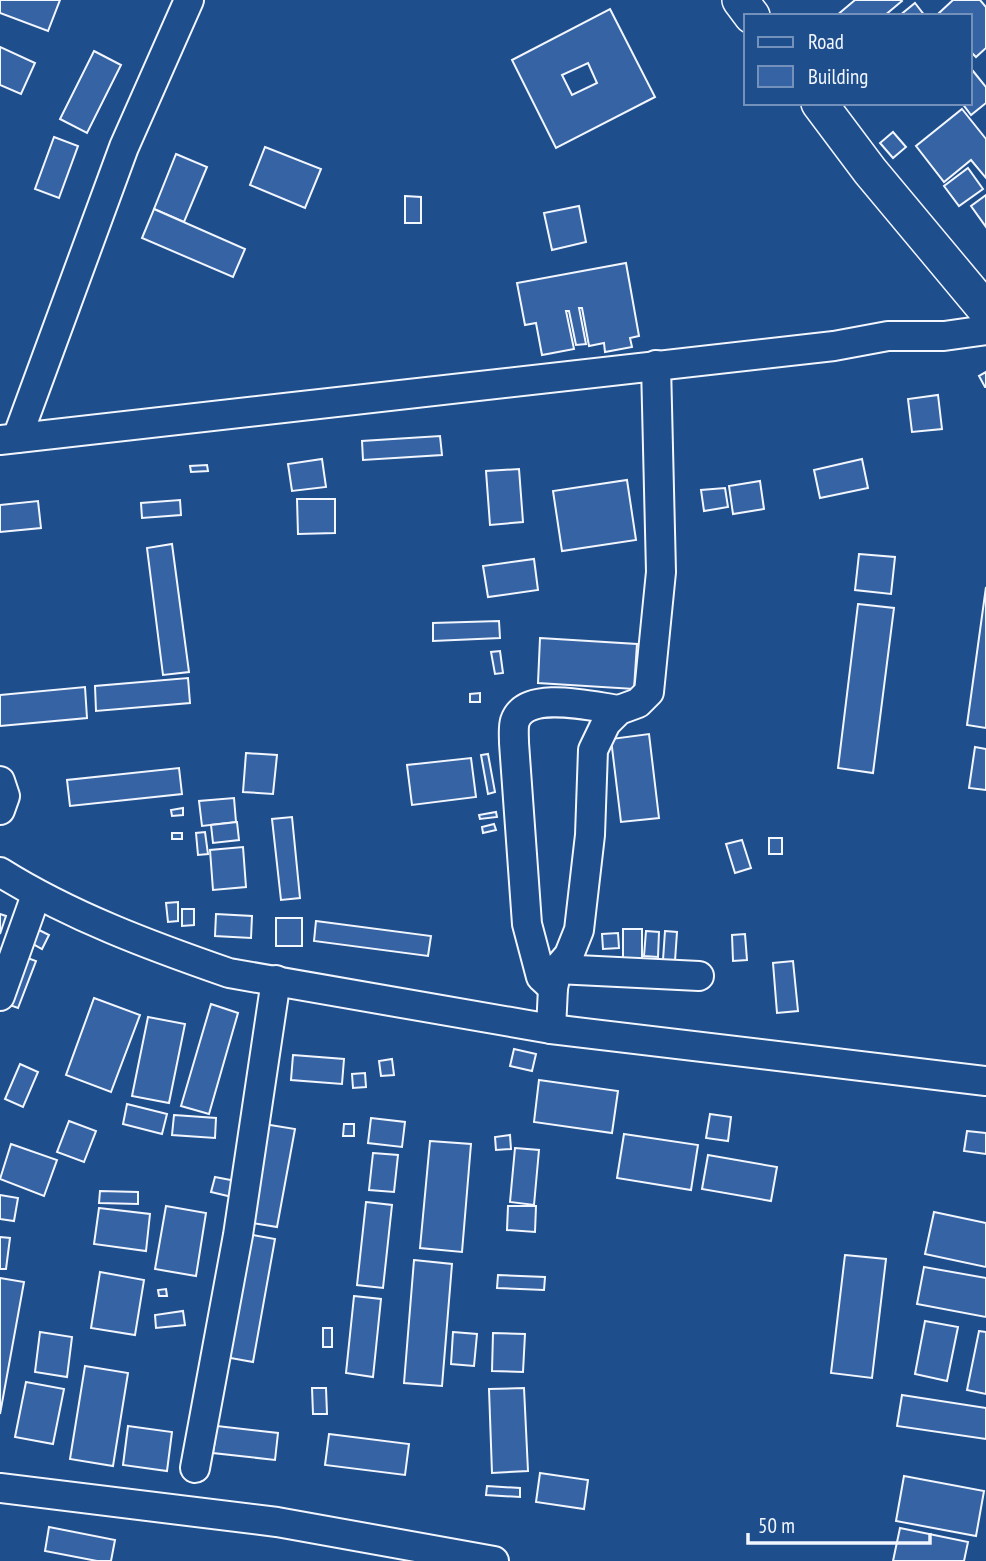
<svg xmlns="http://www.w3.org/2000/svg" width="986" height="1561" viewBox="0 0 986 1561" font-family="'PT Sans Narrow',sans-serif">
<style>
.building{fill:#3563a3;stroke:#f2f6ff;stroke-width:2;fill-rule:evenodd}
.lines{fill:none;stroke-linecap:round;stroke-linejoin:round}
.minor-casing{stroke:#f2f6ff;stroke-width:32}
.major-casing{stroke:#f2f6ff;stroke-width:38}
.minor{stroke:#1f4e8c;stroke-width:28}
.major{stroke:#1f4e8c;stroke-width:35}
</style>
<rect width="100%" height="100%" fill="#1f4e8c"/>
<g class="building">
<path d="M0,0H60L48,31L0,13Z"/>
<path d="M855,0H901L902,1L884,16H836Z"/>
<path d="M953,0H980L986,7V48L976,57L970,51V16L938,14Z"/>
<path d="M915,3L925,16H899Z"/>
<path d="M610,9L655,97L556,148L512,60ZM588,63L597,83L572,95L562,75Z"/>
<path d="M0,47L35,63L21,94L0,85Z"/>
<path d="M94,51L121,65L87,133L60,119Z"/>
<path d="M973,71L986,87V103L971,115L962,103H970V74Z"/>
<path d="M962,109L986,139V178L971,160L944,182L916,146Z"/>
<path d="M893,132L906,147L893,158L880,143Z"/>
<path d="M54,137L78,146L59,198L35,189Z"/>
<path d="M265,147L321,169L305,208L250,185Z"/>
<path d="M176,154L207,167L184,222L154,209Z"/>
<path d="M968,168L983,189L959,206L944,186Z"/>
<path d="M986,195V227L971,206Z"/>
<path d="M405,196L421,197V223H405Z"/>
<path d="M579,206L586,242L552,250L544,213Z"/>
<path d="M154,209L245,249L233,277L142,238Z"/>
<path d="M626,263L639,336L630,338L632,347L605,352L604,343L589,346L582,308H579L586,344L576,345L569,311H566L574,349L542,355L536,323L525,325L517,283Z"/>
<path d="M986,372V387H985L979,376Z"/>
<path d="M938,395L942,429L912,432L908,399Z"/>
<path d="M440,436L442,455L363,460L362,441Z"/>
<path d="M322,459L326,487L292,491L288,464Z"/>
<path d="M862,459L868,488L820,498L814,470Z"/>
<path d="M207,465L208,471L191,472L190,466Z"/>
<path d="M519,469L523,522L490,525L486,471Z"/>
<path d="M627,480L636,540L562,551L553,491Z"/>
<path d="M760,481L764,509L733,514L729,486Z"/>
<path d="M725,488L728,507L704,511L701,490Z"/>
<path d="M297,499H335V533L298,534Z"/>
<path d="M180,500L181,515L142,518L141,503Z"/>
<path d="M38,501L41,528L0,532V505Z"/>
<path d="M172,544L189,672L163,675L147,548Z"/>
<path d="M859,554L895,557L891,594L855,590Z"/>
<path d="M534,559L538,590L488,597L483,566Z"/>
<path d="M986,587V728L967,725Z"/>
<path d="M858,604L894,608L873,773L838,768Z"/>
<path d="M499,621L500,638L433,641V623Z"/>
<path d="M540,638L637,644L634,689L538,683Z"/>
<path d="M500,651L503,673L495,674L491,652Z"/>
<path d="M188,678L190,703L96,711L95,686Z"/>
<path d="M85,687L87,718L0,726V695Z"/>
<path d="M480,693V702H470V694Z"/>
<path d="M649,734L659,818L621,822L611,739Z"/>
<path d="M975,747L986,749V790L969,788Z"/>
<path d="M246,753L277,755L273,794L243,792Z"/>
<path d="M488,754L495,792L488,794L481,755Z"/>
<path d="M471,758L476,797L412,805L407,765Z"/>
<path d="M179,768L182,794L70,806L67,780Z"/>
<path d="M234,798L236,822L202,826L199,801Z"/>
<path d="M183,808V815L172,816L171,810Z"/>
<path d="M496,812L497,817L480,819L479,815Z"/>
<path d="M292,817L300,898L281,900L272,819Z"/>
<path d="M237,822L239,840L213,843L211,825Z"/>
<path d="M494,824L496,830L483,833L482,827Z"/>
<path d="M205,832L208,854L198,855L196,833Z"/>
<rect x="172" y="833" width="10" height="6"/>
<rect x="769" y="838" width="13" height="16"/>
<path d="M742,840L751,868L735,873L726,844Z"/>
<path d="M243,847L246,887L213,890L210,850Z"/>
<path d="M178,902V921L168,922L166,903Z"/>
<path d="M182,909H194V925L182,926Z"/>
<path d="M0,914L6,916L0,934Z"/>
<path d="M216,914L252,916L251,938L215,936Z"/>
<rect x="276" y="918" width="26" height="28"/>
<path d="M316,921L431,936L428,956L314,941Z"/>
<path d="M33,927L49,935L42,949L26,940Z"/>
<rect x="623" y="929" width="19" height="34"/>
<path d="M646,931L659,932L658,957L644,956Z"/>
<path d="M665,931L677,932L675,961L663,960Z"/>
<path d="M618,933L619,948L603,949L602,934Z"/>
<path d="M745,934L747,960L733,961L732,935Z"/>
<path d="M22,956L36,961L18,1008L4,1003Z"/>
<path d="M793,961L798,1011L777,1013L773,963Z"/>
<path d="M94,998L140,1015L111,1092L66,1075Z"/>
<path d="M211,1004L238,1013L209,1114L181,1106Z"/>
<path d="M148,1017L185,1024L169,1103L132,1096Z"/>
<path d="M514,1049L536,1054L532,1071L510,1066Z"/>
<path d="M293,1055L344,1059L342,1084L291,1080Z"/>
<path d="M392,1059L394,1075L381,1076L379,1061Z"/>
<path d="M20,1064L38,1072L23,1107L5,1099Z"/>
<path d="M365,1073L366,1087L353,1088L352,1074Z"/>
<path d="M539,1080L618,1091L612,1133L534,1122Z"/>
<path d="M127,1104L167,1114L162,1134L123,1124Z"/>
<path d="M710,1114L731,1117L728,1141L706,1138Z"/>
<path d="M174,1115L216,1118L215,1138L172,1135Z"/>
<path d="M371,1118L405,1122L402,1147L368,1143Z"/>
<path d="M69,1121L96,1131L84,1162L57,1152Z"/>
<path d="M264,1124L295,1129L277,1227L247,1222Z"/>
<path d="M344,1124H354V1136H343Z"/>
<path d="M967,1131L986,1133V1154L964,1151Z"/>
<path d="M624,1134L698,1145L691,1190L617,1178Z"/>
<path d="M510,1135L511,1149L496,1150L495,1137Z"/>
<path d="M430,1141L471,1144L462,1252L420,1248Z"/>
<path d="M11,1144L57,1160L44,1196L0,1179Z"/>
<path d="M515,1148L539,1150L534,1205L510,1202Z"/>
<path d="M373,1153L398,1155L394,1192L369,1190Z"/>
<path d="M708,1155L777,1167L771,1201L702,1189Z"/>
<path d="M215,1177L236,1181L232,1197L211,1192Z"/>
<path d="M100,1191L138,1192V1204L99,1203Z"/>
<path d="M0,1195L18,1198L14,1221L0,1219Z"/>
<path d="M366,1202L392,1205L383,1288L357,1285Z"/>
<path d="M166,1206L206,1213L196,1276L155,1269Z"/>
<path d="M508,1206H536L535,1232L507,1230Z"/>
<path d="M99,1208L150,1214L146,1251L94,1244Z"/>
<path d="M934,1212L986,1223V1267L925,1254Z"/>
<path d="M247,1234L275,1239L253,1362L225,1357Z"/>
<path d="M0,1237L10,1238L6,1269H0Z"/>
<path d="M845,1255L886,1259L872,1378L831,1373Z"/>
<path d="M414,1260L452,1264L442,1386L404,1383Z"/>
<path d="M924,1267L986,1278V1317L917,1304Z"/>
<path d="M100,1272L144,1280L135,1335L91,1328Z"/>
<path d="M498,1275L545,1277L544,1290L497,1288Z"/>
<path d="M0,1278L24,1282L0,1414Z"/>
<path d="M166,1289L167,1296H159L158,1290Z"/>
<path d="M354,1296L381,1299L373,1377L346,1373Z"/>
<path d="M183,1311L185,1325L156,1328L155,1315Z"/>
<path d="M925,1321L958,1327L947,1381L915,1374Z"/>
<rect x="323" y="1328" width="9" height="19"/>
<path d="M979,1331L986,1332V1394L967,1390Z"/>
<path d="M40,1332L72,1337L67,1377L35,1372Z"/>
<path d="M453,1332L477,1334L474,1366L451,1364Z"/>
<path d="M493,1333L525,1334L523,1372L492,1371Z"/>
<path d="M85,1366L128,1373L113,1466L70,1459Z"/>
<path d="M26,1382L64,1389L53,1444L15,1437Z"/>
<path d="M312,1388H326L327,1414H313Z"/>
<path d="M524,1388L528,1471L492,1473L489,1389Z"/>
<path d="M902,1395L986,1408V1439L897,1426Z"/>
<path d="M128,1426L172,1432L167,1471L123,1465Z"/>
<path d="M217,1426L278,1433L275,1460L213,1453Z"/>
<path d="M329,1434L409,1444L405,1475L325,1465Z"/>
<path d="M540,1473L588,1480L584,1509L536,1502Z"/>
<path d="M904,1476L984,1491L976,1536L896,1521Z"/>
<path d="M487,1486L520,1488V1497L486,1495Z"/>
<path d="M49,1527L115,1540L111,1561H97L45,1551Z"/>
<path d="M900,1528L968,1542L964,1561H893Z"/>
</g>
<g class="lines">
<defs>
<g id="minor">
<path d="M17,438L124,147L189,0"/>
<path d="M0,440L834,346L888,336H944L986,330"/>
<path d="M0,781L5,796L0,810"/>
<path d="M0,872C70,916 151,946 229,973L551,1029L986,1081"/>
<path d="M557,969L699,976"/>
<path d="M553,988L541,977L527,924L514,743C514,736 513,727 515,721C526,689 594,707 619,710"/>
<path d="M0,996L36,895"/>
<path d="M551,1029L553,988L557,969L569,955L579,930L590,835L593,750L606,723L619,710L638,703L649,692L661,572L656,365"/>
<path d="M195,1468L238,1235L276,980"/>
<path d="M0,1488L277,1522L494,1561"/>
</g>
<g id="major">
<path d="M740,0L752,16"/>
<path d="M819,103L870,171L986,310"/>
</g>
</defs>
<use href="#minor" class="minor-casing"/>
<use href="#major" class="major-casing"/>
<use href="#minor" class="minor"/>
<use href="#major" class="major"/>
</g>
<rect x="744" y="14" width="228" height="91" fill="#1f4e8c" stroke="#7391ba" stroke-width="2"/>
<rect x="758" y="37" width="35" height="10" fill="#1f4e8c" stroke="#7391ba" stroke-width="2"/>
<text x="808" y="49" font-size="21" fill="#f2f6ff">Road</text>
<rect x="758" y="66" width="35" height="21" fill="#3563a3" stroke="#7391ba" stroke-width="2"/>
<text x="808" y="84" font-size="21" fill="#f2f6ff">Building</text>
<path d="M748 1533v10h182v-10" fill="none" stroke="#f2f6ff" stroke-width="3.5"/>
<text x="758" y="1533" font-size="21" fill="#f2f6ff" stroke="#1f4e8c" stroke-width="5" paint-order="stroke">50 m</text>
</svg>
